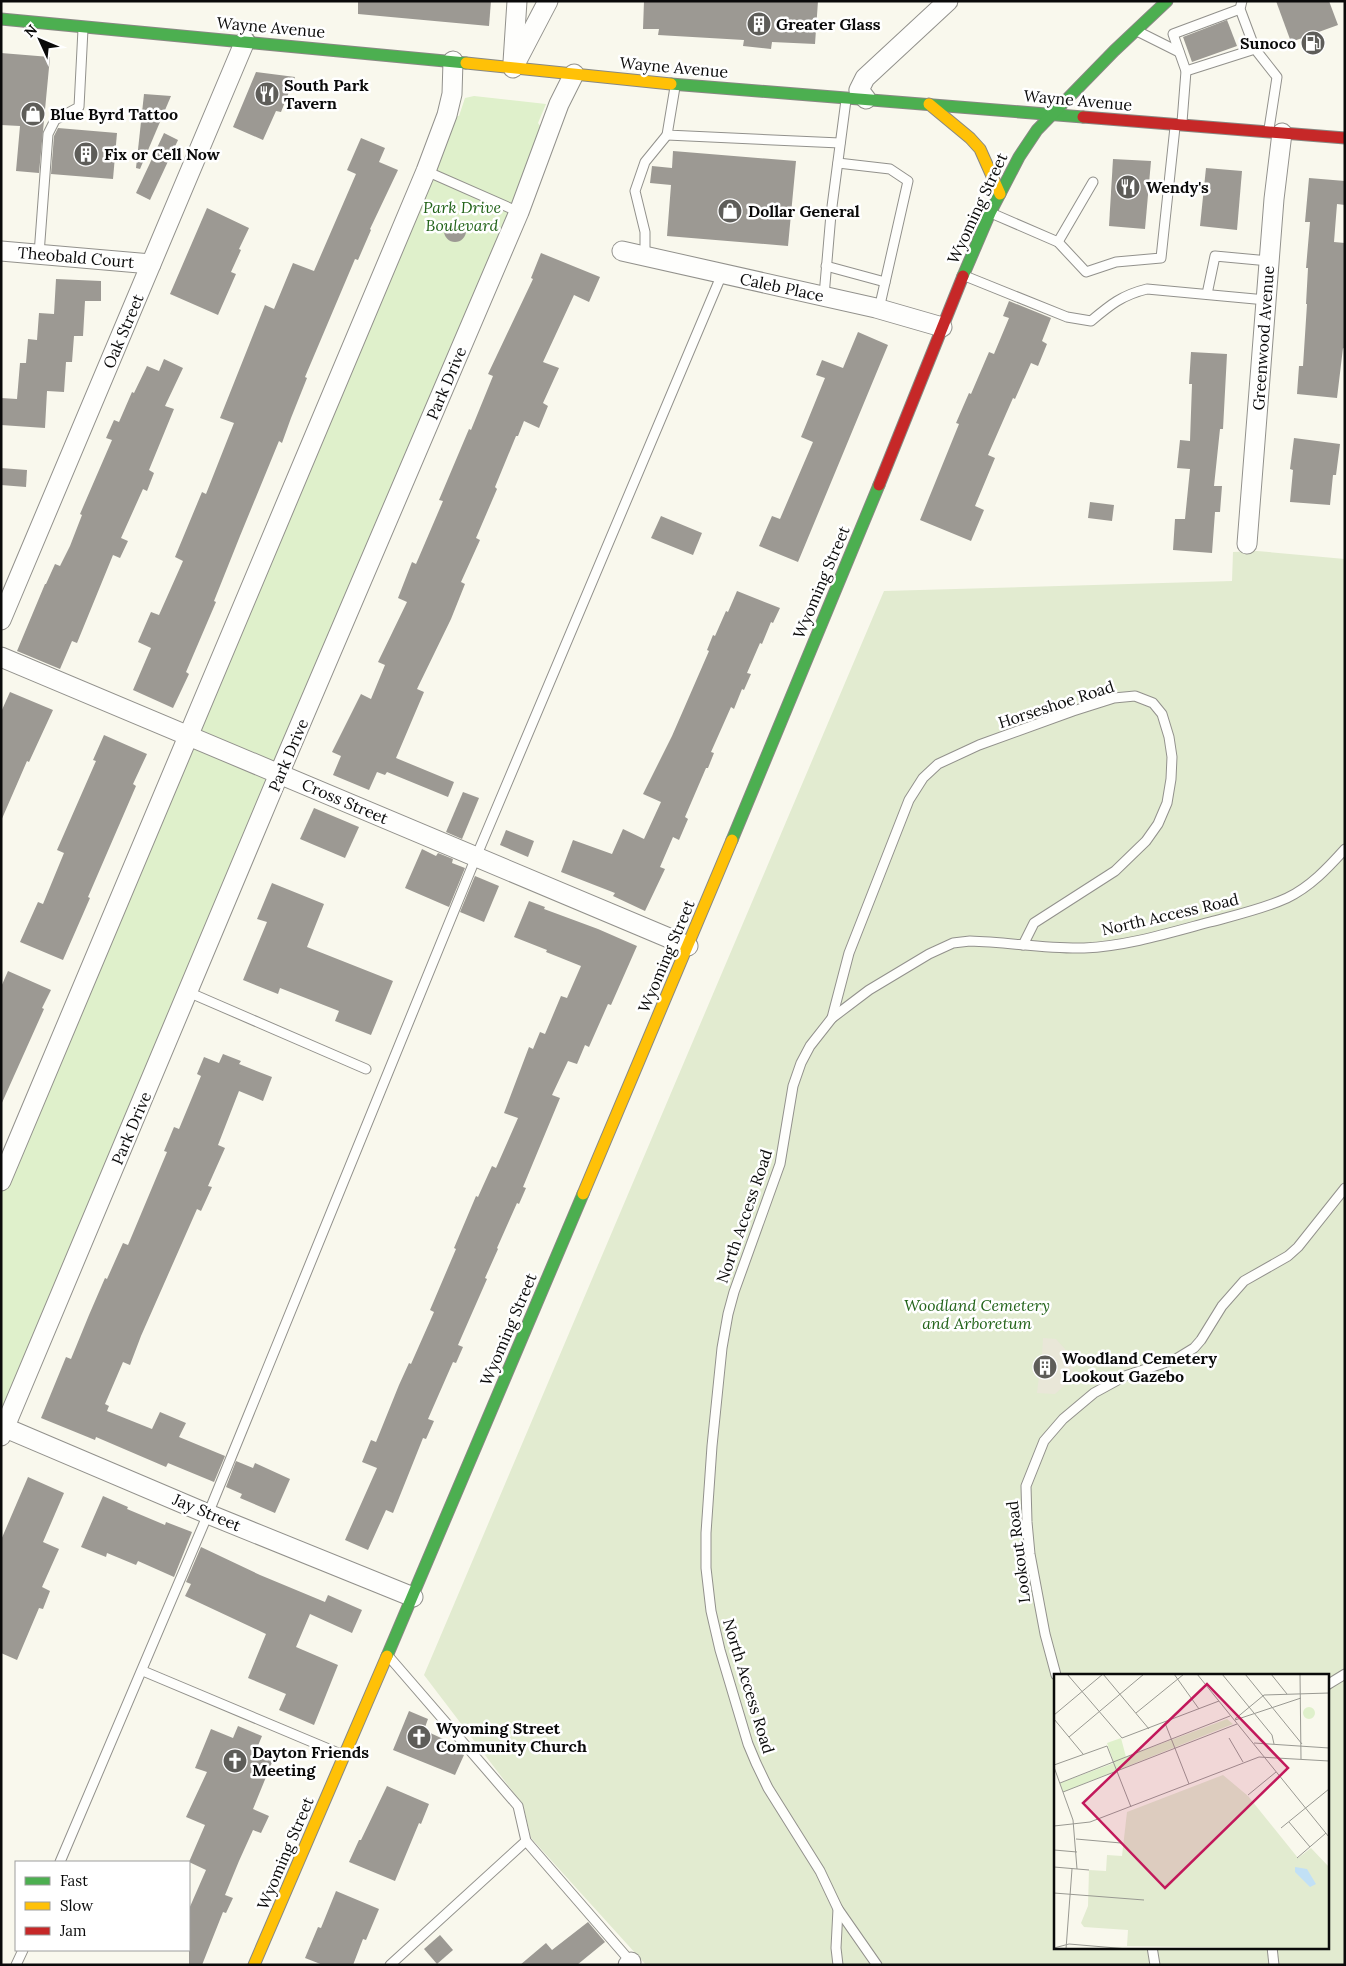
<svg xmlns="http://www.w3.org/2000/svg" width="1346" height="1966" viewBox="0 0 1346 1966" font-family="Lora,serif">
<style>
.green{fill:#dff0cb}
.cemetery{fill:#e2ebd0;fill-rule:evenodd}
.plaza{fill:#e9e7d8}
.building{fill:#9c9993}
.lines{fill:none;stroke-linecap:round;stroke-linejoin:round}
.lane-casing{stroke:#92918c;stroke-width:11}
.street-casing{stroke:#92918c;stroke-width:21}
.fast-casing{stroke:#888883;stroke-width:13}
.slow-casing{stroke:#888883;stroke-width:13}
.jam-casing{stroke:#888883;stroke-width:13}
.lane{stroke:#fefefc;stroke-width:9}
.street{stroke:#fefefc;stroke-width:19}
.fast{stroke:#4caf50;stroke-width:11}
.slow{stroke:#ffc107;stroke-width:11}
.jam{stroke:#c62828;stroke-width:11}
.labels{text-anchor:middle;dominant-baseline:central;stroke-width:5;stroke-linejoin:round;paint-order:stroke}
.poi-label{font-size:16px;font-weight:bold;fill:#0a0a0a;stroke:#fff;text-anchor:start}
.street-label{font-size:16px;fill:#0a0a0a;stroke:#fff}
.park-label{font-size:16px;font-style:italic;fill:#226319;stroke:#fff}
.inset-road{fill:none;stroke:#999992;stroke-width:1}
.view{fill:#c2185b;fill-opacity:0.15;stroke:#c2185b;stroke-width:2.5}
.inset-edge{fill:none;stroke:#0a0a0a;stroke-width:2.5}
</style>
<rect width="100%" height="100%" fill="#f9f8ed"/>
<path class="green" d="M474,96L546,104L538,123L547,135L1,1436V1181L447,115L459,116L465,98Z"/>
<path class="cemetery" d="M1257,551L1345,559V1965H646L531,1838L523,1805L424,1675L884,591L1232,581L1233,552ZM1055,1675H1327V1947H1055Z"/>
<path class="plaza" d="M1043,1338L1056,1339L1074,1359L1072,1379L1055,1394L1037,1393L1039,1377H1049L1055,1371L1056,1363L1050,1357L1042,1356Z"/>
<g class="building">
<path d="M358,1H491L489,26L358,14Z"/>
<path d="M644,1H818L815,44L772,42L771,49L743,46L744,40L658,35L659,29H643Z"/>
<path d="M1276,1H1329L1338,25L1291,42Z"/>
<path d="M1227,20L1237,46L1192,62L1183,37Z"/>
<path d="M1,53L50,57L39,173L16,171L20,126L1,125Z"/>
<path d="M256,72L295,77L281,112L276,111L263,140L233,127Z"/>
<path d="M144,94L171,96L140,169L136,168Z"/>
<path d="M58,128L117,133L113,179L51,174L54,136Z"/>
<path d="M164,133L178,140L150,200L136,193Z"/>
<path d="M361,138L385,148L379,162L398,170L370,229L371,230L358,260L355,259L305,377L307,378L291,418L282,443L279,441L240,536L214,601L216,602L186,672L189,674L173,708L133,690L151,648L138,642L151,612L159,615L183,561L175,557L202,492L206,494L234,423L220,418L265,305L274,309L293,263L314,271L356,174L347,170Z"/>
<path d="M673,151L796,161L788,246L667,236L671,185L650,183L652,166L672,168Z"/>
<path d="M1113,159L1151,161L1145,229L1109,226Z"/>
<path d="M1206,168L1242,171L1237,230L1200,226Z"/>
<path d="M1309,178L1345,181V205L1337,204L1334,242L1345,243V349L1343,348L1337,398L1297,394L1299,366H1303L1307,304H1306L1308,268H1306L1310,222H1305Z"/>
<path d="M207,208L249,228L239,249L241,250L231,272L236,274L218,315L170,294Z"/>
<circle cx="455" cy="231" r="11"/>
<path d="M541,253L600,277L589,302L574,295L543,362L559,368L543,403L548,406L539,428L524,421L518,436H516L495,487L497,489L476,538L480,540L461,582L465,584L451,619L417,689L424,692L396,758L454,782L448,797L387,772L385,775L377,772L369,790L333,775L341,756L332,752L361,694L371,699L385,665L378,662L407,602L398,598L412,562L416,564L443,501L439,500L469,429L471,430L493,376L488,374L533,279L531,278Z"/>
<path d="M56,279L101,281V301H85L83,336H74L72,362H66L64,392L47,391L45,428L1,425V398L17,399L20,363H26L28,339L37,340L39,313L54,314Z"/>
<path d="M1009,301L1051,318L1042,341L1047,344L1038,366L1031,363L1015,399L1013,398L988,455L995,458L975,506L984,510L971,541L920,520L959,424L956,423L969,393L971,394L989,352L994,354L1009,318L1003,316Z"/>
<path d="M858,332L888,345L798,562L759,546L772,516L780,519L813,442L801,437L825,378L816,375L822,360L843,368Z"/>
<path d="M1191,352L1227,354L1223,429H1220L1214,486H1222L1220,512H1215L1212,553L1173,550L1175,519H1185L1190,469L1177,468L1180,440L1190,441L1192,384H1189Z"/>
<path d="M164,359L183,368L165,406L174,409L149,470L154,473L147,491L143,489L121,538L128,541L120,558L113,555L77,643L72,641L60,669L17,651L45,584H46L55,564L60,566L70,546L82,515L80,514L112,440L106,438L114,420L119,422L132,392L134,393L147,366L159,371Z"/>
<path d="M1294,438L1340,444L1336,475H1333L1330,505L1290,502L1293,470L1290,469Z"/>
<path d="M1,468L27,470L26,487L1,485Z"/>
<path d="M1090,502L1114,505L1112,521L1088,518Z"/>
<path d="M661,516L702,533L693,555L651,538Z"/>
<path d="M737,591L780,608L773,623L771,622L762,644L760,643L747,673L751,674L744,690L742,689L734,709L731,707L711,752L714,753L708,768H706L685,817L688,819L679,840L673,837L660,867L665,869L645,911L613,896L615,893L561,872L573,840L612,854L623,829L644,839L661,802L643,794L672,736L709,651L707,650L713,635L715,636L726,611L728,612Z"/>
<path d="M10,692L53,710L29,762L27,761L1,821V712Z"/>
<path d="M104,735L147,754L133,784L136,786L88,897L90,898L63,960L20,942L38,902L43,904L64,853L57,850L96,761L93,760Z"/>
<path d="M463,792L479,798L462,839L446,832Z"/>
<path d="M314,808L359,827L345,858L300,839Z"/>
<path d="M506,830L534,841L528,857L500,845Z"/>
<path d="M422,849L436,856L438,853L453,859L452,863L465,868L449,907L405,888Z"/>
<path d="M475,876L499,886L484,922L460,912Z"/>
<path d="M272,883L324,904L307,947L393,981L371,1035L335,1021L339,1011L280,988L278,994L243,980L267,922L257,919Z"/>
<path d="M529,901L545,907L544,909L598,929L637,946L611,1005L608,1004L589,1047L585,1045L577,1064L568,1061L552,1095L560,1098L523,1187L526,1188L519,1204L517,1203L497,1248L498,1249L485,1278L487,1279L458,1345L463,1347L456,1363L453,1362L428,1419L434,1421L426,1439L423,1438L393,1513L386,1510L368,1550L345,1540L377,1468L362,1462L371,1440L376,1442L399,1385L409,1363L411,1364L434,1312L430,1310L456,1249L454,1248L476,1196L478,1197L492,1166L496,1168L518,1118L504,1113L529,1047L533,1049L540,1032L545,1034L561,996L567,998L581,966L546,952L547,950L514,937Z"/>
<path d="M8,971L51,990L42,1008L44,1009L1,1105V987Z"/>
<path d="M223,1054L241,1061L239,1064L272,1077L263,1101L239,1091L218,1145L225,1148L208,1186L212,1187L201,1211L197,1209L141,1336L130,1365L123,1362L105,1404L109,1406L107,1411L152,1429L160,1412L186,1423L179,1437L225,1456L214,1482L168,1463L166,1467L96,1437L95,1440L41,1418L66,1357L71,1359L89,1315L105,1278L107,1279L123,1243L128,1245L167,1152L164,1151L174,1127L179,1129L201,1076L197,1074L204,1057L219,1063Z"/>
<circle cx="1045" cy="1367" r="11"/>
<path d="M236,1461L253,1468L255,1463L290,1479L275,1513L240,1498L242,1494L226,1487Z"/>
<path d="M28,1477L64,1493L43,1542L59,1549L42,1587L50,1591L43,1609L39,1608L17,1660L1,1653V1540Z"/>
<path d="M103,1496L128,1507L127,1509L165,1525L166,1522L192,1532L174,1577L138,1561L136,1565L107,1553L106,1557L81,1547Z"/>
<path d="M201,1547L260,1575L325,1602L328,1595L362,1610L352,1633L310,1614L296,1647L338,1665L314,1725L279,1710L286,1694L248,1678L266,1634L185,1596L191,1584L186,1582Z"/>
<path d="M409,1711L428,1719L424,1730L458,1746L456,1751L464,1755L455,1775L393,1750Z"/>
<path d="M238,1726L262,1736L257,1748L275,1755L253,1809L269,1816L261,1833L253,1830L239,1861L225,1895L233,1898L226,1913L223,1912L202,1965H189V1909L206,1870L189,1862L205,1825L186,1817L207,1772L195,1768L211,1729L233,1738Z"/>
<path d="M387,1786L429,1804L421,1824L419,1823L395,1881L349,1862L359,1840H361Z"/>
<path d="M336,1891L379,1909L366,1940L363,1939L353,1965H323L305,1958L318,1927L321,1928Z"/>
<path d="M588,1922L605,1942L577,1965H520L546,1943L552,1950Z"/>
<path d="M440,1935L453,1950L437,1964L424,1949Z"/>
</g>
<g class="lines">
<defs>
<g id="lane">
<path d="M1242,1L1240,9L1255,49L1277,77L1269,129"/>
<path d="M1139,32L1179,52"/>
<path d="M1186,71L1255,49"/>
<path d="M675,87L667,135L840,143"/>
<path d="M1182,122L1186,71L1173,34L1240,9"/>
<path d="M838,163L890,169L908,181L879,309"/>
<path d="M426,171L519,212"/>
<path d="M991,213L1058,242L1086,272L1116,262L1161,258L1175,127"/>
<path d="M1058,242L1093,182"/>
<path d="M39,254L48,134L55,120L79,107L83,29"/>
<path d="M645,256V232L635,191L645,162L667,135"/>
<path d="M826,266L885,282"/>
<path d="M965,276L1067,317L1091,321C1110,305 1122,295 1147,289L1266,300"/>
<path d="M1207,294L1215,256L1269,261"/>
<path d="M824,296L831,214L846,100"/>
<path d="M188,992L366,1069"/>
<path d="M832,1018L849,953L909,800L923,778L938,764L979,745L1073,711L1114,698L1135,696L1153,703L1162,714L1169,737L1172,757L1171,779L1167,803L1158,824L1146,841L1115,871L1034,923L1023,945"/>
<path d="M390,1658L518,1806L526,1841"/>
<path d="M143,1671L343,1755"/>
<path d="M1056,1675L1045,1634L1030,1554L1027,1522L1026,1486L1044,1441L1063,1419L1094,1393L1125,1376L1176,1359L1194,1348L1201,1340L1222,1306L1244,1281L1288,1256L1298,1247L1345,1188"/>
<path d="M1327,1685L1345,1674"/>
<path d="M60,1862L208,1514L476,857L722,274"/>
<path d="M838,1909L877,1965"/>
<path d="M1152,1947L1155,1965"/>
<path d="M1272,1947L1274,1965"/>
<path d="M16,1965L23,1950"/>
<path d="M390,1965L526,1841L631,1962"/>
<path d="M838,1965L836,1948L838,1909L820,1871L768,1788L756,1763L748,1744L720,1650L711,1611L706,1568V1533L712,1446L722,1348L728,1314L734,1292L780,1164L793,1086L801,1063L810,1046L832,1018L869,990L929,954L953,943L970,941C1008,942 1046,949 1084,948C1127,946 1169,933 1210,922C1236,915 1263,909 1287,898C1310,887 1328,868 1345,849"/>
</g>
<g id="street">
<path d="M513,62L517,1"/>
<path d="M513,68L548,1"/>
<path d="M866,99L859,90L865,78L948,1"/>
<path d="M1,251L151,264"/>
<path d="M622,251L876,308L942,327"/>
<path d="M1247,544L1274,199L1282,133"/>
<path d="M1,620L245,41"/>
<path d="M1,657L688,946"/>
<path d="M1,1181L426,171L447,115L452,94L453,61"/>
<path d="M1,1426L208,1514L413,1597"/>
<path d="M1,1436L279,774L519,212L559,104L574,74"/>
<path d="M628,1965L631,1962"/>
</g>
<g id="fast">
<path d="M1,19L466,63"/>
<path d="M671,84L1083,117"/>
<path d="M963,276L990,213L1019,157L1037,130L1114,51L1167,1"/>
<path d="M732,840L879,485"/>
<path d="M387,1656L583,1194"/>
</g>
<g id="slow">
<path d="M466,63L671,84"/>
<path d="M929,104L970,138L980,149L1000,194"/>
<path d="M583,1194L732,840"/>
<path d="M254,1965L387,1656"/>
</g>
<g id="jam">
<path d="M1083,117L1345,138"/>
<path d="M879,485L963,276"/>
</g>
</defs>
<use href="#lane" class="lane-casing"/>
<use href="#street" class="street-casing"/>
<use href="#fast" class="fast-casing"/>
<use href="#slow" class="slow-casing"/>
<use href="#jam" class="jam-casing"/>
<use href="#lane" class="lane"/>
<use href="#street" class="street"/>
<use href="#fast" class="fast"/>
<use href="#slow" class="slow"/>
<use href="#jam" class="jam"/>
</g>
<defs>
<symbol id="building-disc" viewBox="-11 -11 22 22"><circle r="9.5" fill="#5e5d59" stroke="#fff"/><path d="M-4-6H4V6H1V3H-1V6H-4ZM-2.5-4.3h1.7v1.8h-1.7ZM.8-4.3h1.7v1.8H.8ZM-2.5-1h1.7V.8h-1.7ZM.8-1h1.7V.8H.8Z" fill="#fff"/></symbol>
<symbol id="fuel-disc" viewBox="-11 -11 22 22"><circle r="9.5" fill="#5e5d59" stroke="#fff"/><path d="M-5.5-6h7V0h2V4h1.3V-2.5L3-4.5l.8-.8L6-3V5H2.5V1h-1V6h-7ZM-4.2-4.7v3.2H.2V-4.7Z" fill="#fff"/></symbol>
<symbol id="restaurant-disc" viewBox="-11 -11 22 22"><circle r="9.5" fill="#5e5d59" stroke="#fff"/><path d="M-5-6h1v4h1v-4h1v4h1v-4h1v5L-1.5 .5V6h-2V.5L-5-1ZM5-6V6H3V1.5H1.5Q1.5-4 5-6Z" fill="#fff"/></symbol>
<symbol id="shop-disc" viewBox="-11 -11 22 22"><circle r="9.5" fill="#5e5d59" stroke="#fff"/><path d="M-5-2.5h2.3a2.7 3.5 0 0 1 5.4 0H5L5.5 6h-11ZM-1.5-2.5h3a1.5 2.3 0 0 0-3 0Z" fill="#fff"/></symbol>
<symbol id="church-disc" viewBox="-11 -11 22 22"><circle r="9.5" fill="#5e5d59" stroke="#fff"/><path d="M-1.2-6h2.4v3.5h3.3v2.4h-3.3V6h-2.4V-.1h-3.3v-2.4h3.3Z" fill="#fff"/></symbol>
</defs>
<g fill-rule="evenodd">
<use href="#building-disc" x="745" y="10" width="28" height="28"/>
<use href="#fuel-disc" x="1299" y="29" width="28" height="28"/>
<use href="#restaurant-disc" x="253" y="80" width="28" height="28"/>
<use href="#shop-disc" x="19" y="100" width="28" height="28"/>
<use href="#building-disc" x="72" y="140" width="28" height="28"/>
<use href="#restaurant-disc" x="1114" y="173" width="28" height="28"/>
<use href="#shop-disc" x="716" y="197" width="28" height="28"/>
<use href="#building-disc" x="1031" y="1353" width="28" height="28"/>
<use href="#church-disc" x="405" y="1723" width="28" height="28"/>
<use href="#church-disc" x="221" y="1747" width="28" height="28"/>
</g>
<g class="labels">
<g class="poi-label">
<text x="776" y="24">Greater Glass</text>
<text x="1296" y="43" text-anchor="end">Sunoco</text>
<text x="284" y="85">South Park<tspan x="284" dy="18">Tavern</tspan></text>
<text x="50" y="114">Blue Byrd Tattoo</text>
<text x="104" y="154">Fix or Cell Now</text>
<text x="1146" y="187">Wendy's</text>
<text x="748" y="211">Dollar General</text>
<text x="1062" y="1358">Woodland Cemetery<tspan x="1062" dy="18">Lookout Gazebo</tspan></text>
<text x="436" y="1728">Wyoming Street<tspan x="436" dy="18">Community Church</tspan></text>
<text x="252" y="1752">Dayton Friends<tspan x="252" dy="18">Meeting</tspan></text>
</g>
<g class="street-label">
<text transform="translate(271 27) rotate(5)">Wayne Avenue</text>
<text transform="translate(674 67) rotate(5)">Wayne Avenue</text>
<text transform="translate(1078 100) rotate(5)">Wayne Avenue</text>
<text transform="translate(977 208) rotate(-65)">Wyoming Street</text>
<text transform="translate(76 257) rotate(5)">Theobald Court</text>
<text transform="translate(782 287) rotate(12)">Caleb Place</text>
<text transform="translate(123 331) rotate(-67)">Oak Street</text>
<text transform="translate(1263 338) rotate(-86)">Greenwood Avenue</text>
<text transform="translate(446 383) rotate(-67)">Park Drive</text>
<text transform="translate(821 582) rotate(-67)">Wyoming Street</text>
<text transform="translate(1056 704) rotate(-18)">Horseshoe Road</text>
<text transform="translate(288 755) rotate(-67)">Park Drive</text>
<text transform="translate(345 801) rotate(23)">Cross Street</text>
<text transform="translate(1170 914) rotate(-13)">North Access Road</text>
<text transform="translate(666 956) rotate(-67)">Wyoming Street</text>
<text transform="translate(131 1128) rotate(-67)">Park Drive</text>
<text transform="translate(744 1216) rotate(-71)">North Access Road</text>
<text transform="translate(508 1329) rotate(-67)">Wyoming Street</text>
<text transform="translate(207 1512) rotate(23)">Jay Street</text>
<text transform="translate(1018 1552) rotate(-97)">Lookout Road</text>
<text transform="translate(749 1686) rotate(73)">North Access Road</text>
<text transform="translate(285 1853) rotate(-67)">Wyoming Street</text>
</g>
<g class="park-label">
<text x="462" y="207">Park Drive<tspan x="462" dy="18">Boulevard</tspan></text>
<text x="977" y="1305">Woodland Cemetery<tspan x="977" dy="18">and Arboretum</tspan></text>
</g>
</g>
<g transform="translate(1054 1674)">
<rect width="275" height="275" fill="#f9f8ed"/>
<path d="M249 39a6 6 0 1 1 12 0a6 6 0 1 1-12 0ZM173,45L179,50L9,118L6,109L60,89L53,69L67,64L72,83Z" fill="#dff0cb"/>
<path d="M169,101L194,122L244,184L257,174L275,193V275L73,272L74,256L30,253L27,249L34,232L35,196L52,197L53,181L68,182L73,138Z" fill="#e2ebd0"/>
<path d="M241,193L253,195L262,210L256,213L241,198Z" fill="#c1e0f5"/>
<path class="inset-road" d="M13,0L68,64L165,27M49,0L95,55M120,0L145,35M143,0L275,163M168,0L218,61L220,70M191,0L248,70M217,0L233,20M246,0L247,85M82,39L130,0M0,41L49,0M0,45L29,80M181,45L210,21L275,19M181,46L247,24M111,49L135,110M15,63L90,0M175,64L189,88M200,69L275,74M0,91L53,72L77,133M0,93L19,146L23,195M6,109L176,42M9,118L183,50M194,121L222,98M235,148L256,173M0,152L36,148L205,83L275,87M227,154L275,115M22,165L67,169M0,176L23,178M243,184L272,159M0,193L35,196M0,219L90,226M0,274L15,270L74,275M12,275L18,195"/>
<path class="view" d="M153,10L234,94L111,214L29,129Z"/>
<rect width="275" height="275" class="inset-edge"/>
</g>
<rect width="1346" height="1966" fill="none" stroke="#0a0a0a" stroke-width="5"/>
<rect x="15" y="1861" width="175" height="90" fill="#ffffff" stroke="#9d9d9d"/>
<rect x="25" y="1877" width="25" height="8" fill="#4caf50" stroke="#9d9d9d"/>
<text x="60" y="1886" font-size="15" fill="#0a0a0a">Fast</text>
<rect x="25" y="1902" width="25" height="8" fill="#ffc107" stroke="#9d9d9d"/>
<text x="60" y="1911" font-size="15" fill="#0a0a0a">Slow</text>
<rect x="25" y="1927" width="25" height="8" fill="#c62828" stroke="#9d9d9d"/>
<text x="60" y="1936" font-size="15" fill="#0a0a0a">Jam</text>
<g transform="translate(40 40) rotate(314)" stroke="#ffffff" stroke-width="4" paint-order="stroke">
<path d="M0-4L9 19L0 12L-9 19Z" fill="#0a0a0a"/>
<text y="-8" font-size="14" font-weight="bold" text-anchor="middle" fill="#0a0a0a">N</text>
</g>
</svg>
